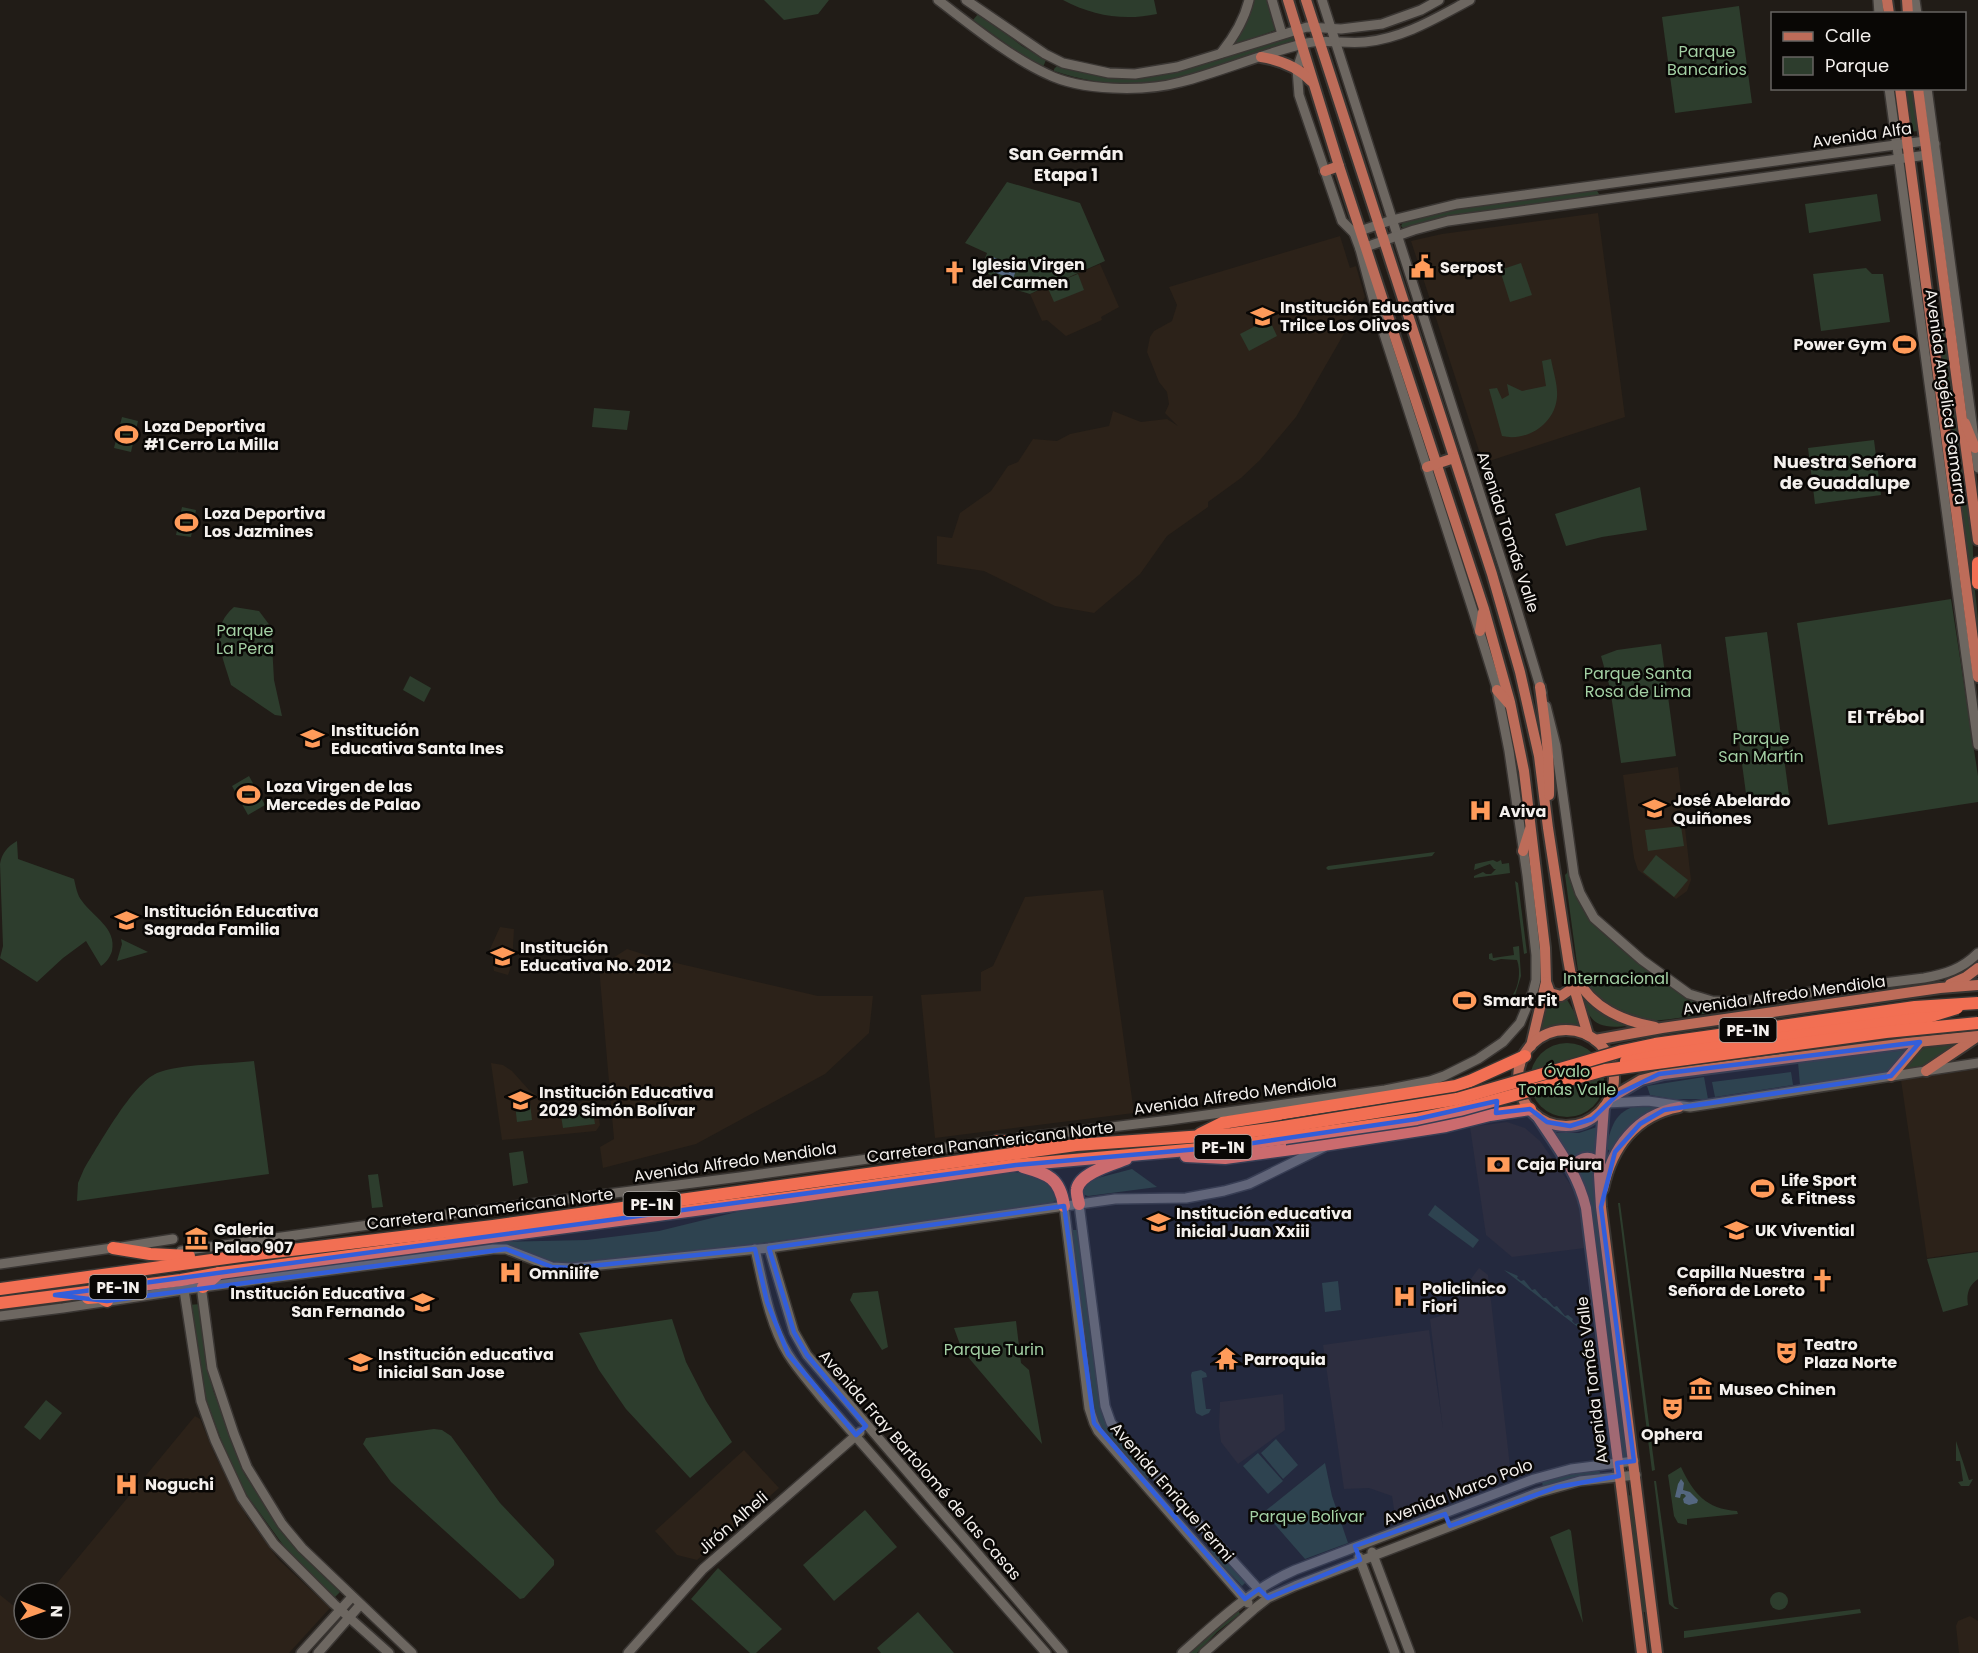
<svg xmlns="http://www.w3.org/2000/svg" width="1978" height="1653" viewBox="0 0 1978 1653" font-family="Poppins,sans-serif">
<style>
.built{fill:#2c2219}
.green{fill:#2d3d2d}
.water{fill:#546780}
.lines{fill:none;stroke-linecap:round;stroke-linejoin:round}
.secondary-casing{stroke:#3a3633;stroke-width:12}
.primary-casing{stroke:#3a3633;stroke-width:14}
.highway-casing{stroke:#3a3633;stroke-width:15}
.secondary{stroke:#6d6761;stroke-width:9}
.primary{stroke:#bd6c59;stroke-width:10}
.highway{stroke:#f26f53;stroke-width:12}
.highway-bridge-casing{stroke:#3a3633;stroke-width:15;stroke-linecap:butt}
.highway-bridge{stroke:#f26f53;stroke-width:12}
.marked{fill:#325eda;fill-opacity:0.2;stroke:#325eda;stroke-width:4.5;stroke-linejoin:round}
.labels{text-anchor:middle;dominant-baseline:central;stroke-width:5;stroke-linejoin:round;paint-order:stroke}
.shield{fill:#090705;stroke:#aeaaa7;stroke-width:1.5}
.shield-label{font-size:15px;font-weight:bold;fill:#f4f0ed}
.park-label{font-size:16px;fill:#a3d0a4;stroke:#090705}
.street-label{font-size:16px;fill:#f4f0ed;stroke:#090705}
.poi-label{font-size:16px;font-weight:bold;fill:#f4f0ed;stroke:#090705;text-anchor:start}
.neighbourhood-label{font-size:18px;font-weight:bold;fill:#f4f0ed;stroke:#090705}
</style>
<rect width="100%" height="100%" fill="#211c17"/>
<g class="built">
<path d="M1598,213L1625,417L1483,463L1411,241L1442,234Z"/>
<path d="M1340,236L1350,268L1356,266L1365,297L1296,417L1260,460L1241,478L1208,502V507L1167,536L1140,574L1094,613L1055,606L984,571L937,564V536L952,538L960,513L991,491L1008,466L1018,462L1033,439L1057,441L1070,434L1109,426L1113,411L1141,422L1167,419L1178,426L1165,413L1169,404L1167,392L1159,382L1147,352L1150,337L1154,331L1172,321L1177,305L1169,287Z"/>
<path d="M1100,264L1119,307L1101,317L1102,320L1066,336L1047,320L1042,321L1030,294Z"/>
<path d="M1678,767L1691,880L1687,891L1676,899L1638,870L1634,858L1623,775Z"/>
<path d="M1103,890L1134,1113L935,1138L921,995L981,991V972L993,966L1025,897Z"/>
<path d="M500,927L514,929L512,964L508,975L494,971L490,949Z"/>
<path d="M627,949L659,959L818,996H873L869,1033L825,1074L696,1144L603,1168L600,1147L614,1139L599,967Z"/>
<path d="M491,1063L503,1065L512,1071L529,1090L547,1102L568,1106L576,1105L592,1096L596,1099L600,1125L596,1131L502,1140Z"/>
<path d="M1978,1069V1251L1927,1258L1901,1080Z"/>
<path d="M1507,1122L1525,1128L1540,1141L1570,1184L1578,1201L1585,1248L1512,1257L1486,1235L1470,1127Z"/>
<path d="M1479,1268L1488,1275L1511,1475L1396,1522L1392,1496L1369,1488L1344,1489L1323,1345L1429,1330L1443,1429L1430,1319L1444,1315Z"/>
<path d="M1283,1394L1285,1430L1238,1464L1221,1442L1219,1427L1220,1402Z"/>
<path d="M195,1416L200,1419L215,1455L247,1517L278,1559L330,1608L289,1653H0V1595L24,1614V1629H60V1593H49Z"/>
<path d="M744,1450L779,1488L697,1560L677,1555L655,1531Z"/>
<path d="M1970,1616L1978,1621V1653H1959L1956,1626L1958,1621Z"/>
</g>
<g class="green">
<path d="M764,0H829L818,14L784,20Z"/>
<path d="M1063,0H1154L1157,14C1124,21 1093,16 1063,0Z"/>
<path d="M1252,0H1268L1276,30L1233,45Z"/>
<path d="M1739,6L1752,103L1675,113L1662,17Z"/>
<path d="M979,13L1022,46L1046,60L1043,67L1019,53L973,20Z"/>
<path d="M1292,35L1295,38L1292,43C1266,51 1239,59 1213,68C1195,73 1178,80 1159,83C1124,88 1088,82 1054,71V69L1058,65L1094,74L1128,77L1157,76L1186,69Z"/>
<path d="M1904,89H1912L1918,131L1910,132Z"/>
<path d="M1007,182L1080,203L1105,261L1058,282L1078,274L1084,290L1054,302L1047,286L1030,294L1010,288L981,269L987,253L965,243Z"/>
<path d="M1596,189L1599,194L1598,197L1404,229L1401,226L1403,222L1406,220L1444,209Z"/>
<path d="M1877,194L1881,221L1809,233L1805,204Z"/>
<path d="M1521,263L1532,295L1510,302L1500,270Z"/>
<path d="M1866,268L1872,274H1883L1890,322L1821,331L1813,274Z"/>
<path d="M1269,319L1277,336L1249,351L1240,334Z"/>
<path d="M1945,327L1972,523L1974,583L1978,618V652L1936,328Z"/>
<path d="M1551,359C1553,371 1558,385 1557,397C1555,424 1527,442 1502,436L1489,389L1497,388L1502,399L1509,395L1507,384L1522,391L1546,386L1542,361Z"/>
<path d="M594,408L630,411L627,430L592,427Z"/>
<path d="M122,417L138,421L131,452L114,448Z"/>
<path d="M1874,440L1881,495L1815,504L1808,448Z"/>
<path d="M1640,487L1647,530L1602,537L1566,546L1555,514Z"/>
<path d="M182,507L196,510L191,537L176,535Z"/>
<path d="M1951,599L1978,776V802L1828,825L1797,623Z"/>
<path d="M234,607L259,611L271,627L274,680L282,716L275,715L231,685C223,657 208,629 234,607Z"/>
<path d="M1767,632L1789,795L1747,801L1725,637Z"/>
<path d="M1661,644L1676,756L1621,763L1610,688L1601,656L1617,650Z"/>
<path d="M410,676L431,688L424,702L403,690Z"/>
<path d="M249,776L265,805L248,815L232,786Z"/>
<path d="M1681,826L1684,846L1648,851L1645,830Z"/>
<path d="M17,841L18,859L74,879C76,887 77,895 82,901C93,917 117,928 112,951C110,957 107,962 101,966L86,941L63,958L37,982L0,958L3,946L0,864C2,853 7,847 17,841Z"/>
<path d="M1435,852L1432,856L1328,870L1326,868L1328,866Z"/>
<path d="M1656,855L1688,880L1674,897L1643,872Z"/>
<path d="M1493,860L1497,862L1501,860L1502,864L1509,863L1510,873L1474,878V876L1483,872L1486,874H1491L1496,869H1494L1490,864L1474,870L1475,864Z"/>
<path d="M1568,865L1574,887L1582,904L1648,968L1693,1001L1726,1010C1706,1013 1660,1023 1642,1020C1615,1015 1588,996 1578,971L1565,875L1567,873Z"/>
<path d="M1515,881L1518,883L1527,953L1524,954Z"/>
<path d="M121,939L146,951L148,952L117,961L122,944Z"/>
<path d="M1519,946L1521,976L1513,1002L1512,996C1519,987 1521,971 1517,960L1501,959L1494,961L1489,959V954L1492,953L1493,958L1514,955L1513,947Z"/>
<path d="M1581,994L1599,1011L1611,1019L1627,1026C1596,1029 1590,1023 1581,994Z"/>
<path d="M1548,998L1556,1000L1566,998L1583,1027L1563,1025L1539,1032Z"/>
<circle cx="1567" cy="1080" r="37"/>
<path d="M1961,1044L1924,1067L1800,1085L1798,1062Z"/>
<path d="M254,1061L269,1174L77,1201L78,1183L84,1169C99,1145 132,1084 157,1073C179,1064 228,1064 254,1061Z"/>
<path d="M1791,1072L1793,1085L1715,1097L1712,1082Z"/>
<path d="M1704,1077L1708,1099H1673L1650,1095L1647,1086Z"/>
<path d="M529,1094L532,1120L517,1122L514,1096Z"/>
<path d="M1644,1104L1664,1106L1611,1152L1606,1148C1612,1123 1616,1109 1644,1104Z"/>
<path d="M592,1105L595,1124L563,1128L560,1110Z"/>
<path d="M1600,1126L1596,1155L1574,1161L1555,1135L1557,1133H1579Z"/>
<path d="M523,1151L528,1183L513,1186L509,1153Z"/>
<path d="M1582,1162L1589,1163L1592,1170L1628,1458L1621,1459L1587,1193L1579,1175L1578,1168Z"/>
<path d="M1132,1169L1157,1187L1088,1196L1082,1194V1187L1094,1179Z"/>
<path d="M993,1172L1025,1173L1046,1179L1057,1195L1056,1200L1048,1206L601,1264C565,1266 533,1261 502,1242L587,1240L659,1231L761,1206L849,1195L852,1196L861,1193Z"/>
<path d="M378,1174L383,1207L372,1208L368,1175Z"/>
<path d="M1618,1203H1620L1655,1470L1652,1471Z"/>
<path d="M1435,1205L1479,1240L1473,1248L1428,1215Z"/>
<path d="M1070,1230H1079L1100,1403L1105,1420L1151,1474L1146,1481L1098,1425L1092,1410Z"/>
<path d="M1978,1252V1279C1969,1285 1966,1294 1968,1305L1943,1312L1927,1259Z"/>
<path d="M1504,1270L1518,1276L1517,1278L1521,1281L1524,1280L1532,1290L1535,1289L1543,1298H1546L1554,1307L1557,1306L1565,1316L1568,1315L1573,1319L1572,1321L1575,1324L1579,1323L1583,1327V1331Z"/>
<path d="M1338,1281L1341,1310L1325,1312L1322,1283Z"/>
<path d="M878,1291L888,1347L882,1350L850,1300L853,1293Z"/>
<path d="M200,1304L213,1390L245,1475L287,1537L304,1557L340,1592L334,1598L294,1560L246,1494L229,1461L204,1394L189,1305Z"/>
<path d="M672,1319L686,1362L706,1401L732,1442L690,1478L626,1409L599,1370L579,1333Z"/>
<path d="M1016,1321L1021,1363L1029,1370L1042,1444L962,1350L954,1328Z"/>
<path d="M1201,1370L1206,1373L1207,1377L1202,1378L1206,1409H1211L1209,1413L1202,1416L1196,1413L1195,1409L1191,1375L1192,1372Z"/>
<path d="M46,1400L62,1413L40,1440L24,1427Z"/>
<path d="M434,1429L442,1430L451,1436L500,1503L554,1560V1565L524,1598L520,1599L391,1482L363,1444L366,1438Z"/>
<path d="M1276,1439L1298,1465L1283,1479L1261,1453Z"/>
<path d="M1956,1441L1969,1480L1973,1479L1969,1486H1961L1958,1482L1963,1481L1960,1461H1956Z"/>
<path d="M1258,1453L1283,1481L1268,1494L1243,1466Z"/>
<path d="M1325,1463L1332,1496L1348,1543L1305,1559L1264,1512Z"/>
<path d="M1681,1467C1693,1493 1706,1509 1737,1511L1738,1514L1687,1519V1525L1678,1523L1674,1516L1668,1475Z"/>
<path d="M1599,1469L1600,1473L1598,1475L1543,1488L1542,1481L1573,1472Z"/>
<path d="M1654,1481H1656L1673,1602L1674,1606L1679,1609H1675L1669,1604Z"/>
<path d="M1632,1495L1647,1612H1639L1625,1496Z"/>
<path d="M865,1510L897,1547L834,1601L803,1565Z"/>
<path d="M1569,1529L1571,1531L1583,1623L1550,1537Z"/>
<path d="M1214,1548L1246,1582L1242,1586L1223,1566L1209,1553Z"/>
<path d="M718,1568L782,1629L756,1653H750L691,1599Z"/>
<circle cx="1779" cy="1601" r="9"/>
<path d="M1860,1609L1861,1613L1684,1638V1631Z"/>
<path d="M1238,1610L1240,1614L1217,1632L1197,1653H1186Z"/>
<path d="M918,1612L954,1653H881L877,1648Z"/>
</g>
<g class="water">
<path d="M993,257L1017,267L1013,279L988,270Z"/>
<path d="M1681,1479L1684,1483L1683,1490L1690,1492L1698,1500L1697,1503L1689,1505L1684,1503L1683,1499L1686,1496L1684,1494H1681L1680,1498L1675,1497L1678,1484Z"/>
</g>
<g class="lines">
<defs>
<g id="secondary">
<path d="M938,0C971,25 1010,57 1047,74C1081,91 1144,92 1181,82C1223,71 1264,53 1307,43C1326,39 1345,44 1365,42C1404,38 1436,18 1470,0"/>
<path d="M966,0L1045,54L1063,63L1109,73L1135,74L1177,67L1307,27L1341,29L1382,24L1421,10L1439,0"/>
<path d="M1272,0L1282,34"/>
<path d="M1322,0L1515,603L1542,693"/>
<path d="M1878,0L1879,14"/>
<path d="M1915,0L1917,14"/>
<path d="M1221,53C1234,37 1244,21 1249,0"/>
<path d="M1889,88L1978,745"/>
<path d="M1927,88L1978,468"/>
<path d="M1354,233L1392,220L1457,204L1925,141L1935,144L1927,155L1448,221L1414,230L1360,249"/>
<path d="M1546,706L1556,746L1574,875L1580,893L1594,918L1642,960L1689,994L1712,1001L1733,1002L1924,978C1946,974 1962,969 1978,953"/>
<path d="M1607,1103L1648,1101L1690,1107L1978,1063"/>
<path d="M1019,1138L1170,1120L1385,1090L1430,1081L1444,1076L1478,1059L1503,1042L1520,1023L1533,992L1536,980V955L1527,875L1509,751L1496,685L1474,614L1376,309L1360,249L1354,233L1342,221L1299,95L1297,69L1303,51"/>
<path d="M1079,1204L1105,1406L1111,1423L1191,1515L1262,1593"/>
<path d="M1064,1206L1089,1408L1094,1423L1098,1431L1248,1603"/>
<path d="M122,1247L173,1239"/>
<path d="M769,1248L794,1332L807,1355L1063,1653"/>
<path d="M755,1249C763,1284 769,1323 788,1354C798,1370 811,1384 822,1398L1046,1653"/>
<path d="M181,1251L405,1220L740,1177L1003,1140"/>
<path d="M0,1264L119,1247"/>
<path d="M203,1287L202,1293L212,1368L234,1434L247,1467L282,1524L302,1548L412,1653"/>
<path d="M184,1290L201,1401L215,1440L242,1498L274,1544L334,1604L389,1653"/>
<path d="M0,1316L63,1308L203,1287L493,1249H506L552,1267L571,1268L769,1248L1115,1199L1186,1198L1224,1191L1249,1184L1324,1147"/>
<path d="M1372,1552L1410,1653"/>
<path d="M1359,1557L1395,1653"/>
<path d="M301,1653L352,1597"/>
<path d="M318,1653L360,1605"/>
<path d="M628,1653L703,1569L860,1432"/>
<path d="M1182,1653C1217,1622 1251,1589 1295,1570L1534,1479L1571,1469L1634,1461"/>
<path d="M1204,1653L1254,1609L1268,1598L1295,1586L1537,1493L1580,1481L1636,1475"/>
</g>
<g id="primary">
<path d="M1288,0L1339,166L1484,609L1510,702L1524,771L1545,948L1546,982L1531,1046"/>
<path d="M1306,0L1492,574L1520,672L1539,756L1548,828L1568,959L1572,981L1588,1035"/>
<path d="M1887,0L1889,14"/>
<path d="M1907,0L1908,14"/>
<path d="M1261,57C1280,60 1298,67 1311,81"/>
<path d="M1900,88L1978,677"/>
<path d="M1918,88L1978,540"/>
<path d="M1325,171L1339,166"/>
<path d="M1965,423L1975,448"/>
<path d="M1427,467L1454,458"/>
<path d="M1480,631L1483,612"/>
<path d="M1540,687C1545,723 1550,758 1549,795"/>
<path d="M1497,690L1510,705"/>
<path d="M1523,851L1530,829"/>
<path d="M1576,977C1592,1008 1622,1021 1655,1027"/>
<path d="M1546,982L1550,993L1561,996L1571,989L1572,981"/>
<path d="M1950,984L1966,977L1978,968"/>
<circle cx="1566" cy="1078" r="48"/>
<path d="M1595,1040L1662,1028L1940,988L1978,985"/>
<path d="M1926,1071L1975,1038"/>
<path d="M1891,1076L1920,1042"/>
<path d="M1609,1099L1641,1080L1664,1074L1907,1043L1978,1036"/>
<path d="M1604,1107L1599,1175L1601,1207L1657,1653"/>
<path d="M1537,1116C1556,1145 1578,1173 1586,1208L1642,1653"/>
<path d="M1573,1172C1576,1157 1589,1153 1600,1164"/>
<path d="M1603,1189C1612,1147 1636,1115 1679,1107"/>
</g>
<g id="highway">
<path d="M1978,563V583"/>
<path d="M1200,1134L1222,1123L1456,1086L1470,1081L1525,1056"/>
<path d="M997,1141L1048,1143"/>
<path d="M1186,1156L1225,1158L1330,1144L1446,1126L1490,1115L1530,1109"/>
<path d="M1023,1167C1048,1174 1060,1178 1064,1206"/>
<path d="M1079,1204C1078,1199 1076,1193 1077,1189C1080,1173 1113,1164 1126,1159"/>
<path d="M113,1248L150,1254L189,1256"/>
<path d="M203,1287L219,1273"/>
<path d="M0,1289L241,1256L493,1226L1076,1145L1232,1134L1283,1127"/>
<path d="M88,1298L100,1297L107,1301"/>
<path d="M0,1303L181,1280L220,1273L793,1197L1016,1165L1233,1146L1285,1138"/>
</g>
</defs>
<use href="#secondary" class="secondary-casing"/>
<use href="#primary" class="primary-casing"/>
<use href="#highway" class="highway-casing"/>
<use href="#secondary" class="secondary"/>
<use href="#primary" class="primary"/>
<use href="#highway" class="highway"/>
<defs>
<g id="highway-bridge">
<path d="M1626,1061L1642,1056L1931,1016L1957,1008"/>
<path d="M1283,1127L1457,1099L1622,1051L1655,1044L1915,1007L1978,1003"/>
<path d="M1285,1138L1417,1119L1460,1110L1605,1070L1886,1032L1978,1023"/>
</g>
</defs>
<use href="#highway-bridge" class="highway-bridge-casing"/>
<use href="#highway-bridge" class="highway-bridge"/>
</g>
<path class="marked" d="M1920,1042L1891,1076L1664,1110L1640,1124L1615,1152L1601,1207L1634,1461L1617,1463L1619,1476L1557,1487L1450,1526L1445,1514L1355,1546L1360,1560L1268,1598L1259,1589L1245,1599L1094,1423L1064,1206L769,1248L794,1332L807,1355L866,1426L856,1435L788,1354L767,1302L755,1249L571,1268L552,1267L506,1249L107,1301L55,1295L1016,1165L1233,1146L1417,1119L1497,1101L1496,1113L1530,1109L1547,1122L1570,1126L1592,1119L1618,1094L1659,1074Z"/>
<defs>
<symbol id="civic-bare" viewBox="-9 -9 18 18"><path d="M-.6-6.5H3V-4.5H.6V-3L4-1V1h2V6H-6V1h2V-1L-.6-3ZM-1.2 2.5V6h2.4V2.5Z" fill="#ff9b5a" stroke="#090705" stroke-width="2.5" paint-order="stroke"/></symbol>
<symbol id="church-bare" viewBox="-9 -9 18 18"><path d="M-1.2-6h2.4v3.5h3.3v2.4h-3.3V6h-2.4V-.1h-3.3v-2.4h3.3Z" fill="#ff9b5a" stroke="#090705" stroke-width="2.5" paint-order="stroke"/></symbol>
<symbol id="school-bare" viewBox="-9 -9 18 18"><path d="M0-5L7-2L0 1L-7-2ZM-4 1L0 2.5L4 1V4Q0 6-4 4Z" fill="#ff9b5a" stroke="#090705" stroke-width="2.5" paint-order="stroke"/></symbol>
<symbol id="stadium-bare" viewBox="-9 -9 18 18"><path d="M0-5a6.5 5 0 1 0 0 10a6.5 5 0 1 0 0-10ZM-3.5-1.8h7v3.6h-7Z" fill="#ff9b5a" stroke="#090705" stroke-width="2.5" paint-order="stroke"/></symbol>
<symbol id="hospital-bare" viewBox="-9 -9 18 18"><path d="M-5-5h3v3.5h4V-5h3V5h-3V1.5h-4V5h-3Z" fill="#ff9b5a" stroke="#090705" stroke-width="2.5" paint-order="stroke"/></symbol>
<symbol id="bank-bare" viewBox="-9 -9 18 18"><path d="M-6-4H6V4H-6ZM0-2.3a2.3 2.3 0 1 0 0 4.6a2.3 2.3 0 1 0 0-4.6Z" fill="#ff9b5a" stroke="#090705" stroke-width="2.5" paint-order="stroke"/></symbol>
<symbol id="university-bare" viewBox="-9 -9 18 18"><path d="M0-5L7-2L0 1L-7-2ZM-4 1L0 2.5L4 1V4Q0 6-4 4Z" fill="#ff9b5a" stroke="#090705" stroke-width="2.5" paint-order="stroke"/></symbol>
<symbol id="museum-bare" viewBox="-9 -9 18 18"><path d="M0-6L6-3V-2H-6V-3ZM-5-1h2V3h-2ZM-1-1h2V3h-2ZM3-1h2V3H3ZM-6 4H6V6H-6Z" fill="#ff9b5a" stroke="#090705" stroke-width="2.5" paint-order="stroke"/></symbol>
<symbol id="theatre-bare" viewBox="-9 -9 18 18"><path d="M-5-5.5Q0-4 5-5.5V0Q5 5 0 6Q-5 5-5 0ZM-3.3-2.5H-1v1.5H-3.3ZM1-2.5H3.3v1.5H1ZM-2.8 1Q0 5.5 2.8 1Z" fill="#ff9b5a" stroke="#090705" stroke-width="2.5" paint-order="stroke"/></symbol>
<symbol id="temple-bare" viewBox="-9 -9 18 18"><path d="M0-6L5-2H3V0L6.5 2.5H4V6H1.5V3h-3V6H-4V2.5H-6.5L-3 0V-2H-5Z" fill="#ff9b5a" stroke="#090705" stroke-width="2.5" paint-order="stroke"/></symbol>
</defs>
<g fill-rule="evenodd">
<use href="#civic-bare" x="1406" y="250" width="33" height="33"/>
<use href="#church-bare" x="938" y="256" width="33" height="33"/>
<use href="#school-bare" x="1246" y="300" width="33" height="33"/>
<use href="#stadium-bare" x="1888" y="328" width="33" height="33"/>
<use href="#stadium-bare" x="110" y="418" width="33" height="33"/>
<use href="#stadium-bare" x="170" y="506" width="33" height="33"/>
<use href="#school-bare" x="296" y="722" width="33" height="33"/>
<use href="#stadium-bare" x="232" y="778" width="33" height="33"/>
<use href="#school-bare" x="1638" y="792" width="33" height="33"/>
<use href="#hospital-bare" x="1464" y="794" width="33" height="33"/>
<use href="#school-bare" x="110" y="904" width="33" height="33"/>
<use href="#school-bare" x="486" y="940" width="33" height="33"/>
<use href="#stadium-bare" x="1448" y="984" width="33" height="33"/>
<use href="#school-bare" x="504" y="1084" width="33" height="33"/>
<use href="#bank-bare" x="1482" y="1148" width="33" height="33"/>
<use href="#stadium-bare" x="1746" y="1172" width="33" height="33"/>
<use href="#school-bare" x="1142" y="1206" width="33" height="33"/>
<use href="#university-bare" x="1720" y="1214" width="33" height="33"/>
<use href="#museum-bare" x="180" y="1222" width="33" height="33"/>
<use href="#hospital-bare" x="494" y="1256" width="33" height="33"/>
<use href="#church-bare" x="1806" y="1264" width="33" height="33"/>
<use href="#hospital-bare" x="1388" y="1280" width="33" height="33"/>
<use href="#school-bare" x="406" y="1286" width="33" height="33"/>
<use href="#theatre-bare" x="1770" y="1336" width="33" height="33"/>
<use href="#temple-bare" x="1210" y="1342" width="33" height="33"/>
<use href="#school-bare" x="344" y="1346" width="33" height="33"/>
<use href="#museum-bare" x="1684" y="1372" width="33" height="33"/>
<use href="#theatre-bare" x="1656" y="1392" width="33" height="33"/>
<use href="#hospital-bare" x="110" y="1468" width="33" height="33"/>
</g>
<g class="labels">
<g class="shield">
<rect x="1719.5" y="1018" width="57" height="24" rx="4.5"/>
<rect x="1194.5" y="1135" width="57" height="24" rx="4.5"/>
<rect x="623.5" y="1192" width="57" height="24" rx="4.5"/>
<rect x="89.5" y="1275" width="57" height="24" rx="4.5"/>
</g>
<g class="shield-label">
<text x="1748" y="1030">PE-1N</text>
<text x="1223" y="1147">PE-1N</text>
<text x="652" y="1204">PE-1N</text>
<text x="118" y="1287">PE-1N</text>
</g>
<g class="park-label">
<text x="1707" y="51">Parque<tspan x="1707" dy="18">Bancarios</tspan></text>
<text x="245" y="630">Parque<tspan x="245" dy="18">La Pera</tspan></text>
<text x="1638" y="673">Parque Santa<tspan x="1638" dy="18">Rosa de Lima</tspan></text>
<text x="1761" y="738">Parque<tspan x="1761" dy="18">San Martín</tspan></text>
<text x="1616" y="978">Internacional</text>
<text x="1567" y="1071">Óvalo<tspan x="1567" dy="18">Tomás Valle</tspan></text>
<text x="994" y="1349">Parque Turin</text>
<text x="1307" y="1516">Parque Bolívar</text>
</g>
<g class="street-label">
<text transform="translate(1862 135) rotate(-8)">Avenida Alfa</text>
<text transform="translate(1946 397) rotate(82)">Avenida Angélica Gamarra</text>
<text transform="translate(1508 532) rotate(72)">Avenida Tomás Valle</text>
<text transform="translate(1784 995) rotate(-8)">Avenida Alfredo Mendiola</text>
<text transform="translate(1235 1095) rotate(-8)">Avenida Alfredo Mendiola</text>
<text transform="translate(990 1142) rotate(-7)">Carretera Panamericana Norte</text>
<text transform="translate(735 1162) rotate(-8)">Avenida Alfredo Mendiola</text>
<text transform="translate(490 1209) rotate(-7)">Carretera Panamericana Norte</text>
<text transform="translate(1592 1380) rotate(-97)">Avenida Tomás Valle</text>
<text transform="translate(920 1465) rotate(49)">Avenida Fray Bartolomé de las Casas</text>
<text transform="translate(1172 1492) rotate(49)">Avenida Enrique Fermi</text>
<text transform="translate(1458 1492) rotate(-21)">Avenida Marco Polo</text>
<text transform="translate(733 1523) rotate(-41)">Jirón Alheli</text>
</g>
<g class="poi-label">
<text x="972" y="264">Iglesia Virgen<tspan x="972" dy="18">del Carmen</tspan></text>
<text x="1440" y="267">Serpost</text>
<text x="1280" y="307">Institución Educativa<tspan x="1280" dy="18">Trilce Los Olivos</tspan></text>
<text x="1887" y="344" text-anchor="end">Power Gym</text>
<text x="144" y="426">Loza Deportiva<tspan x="144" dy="18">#1 Cerro La Milla</tspan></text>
<text x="204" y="513">Loza Deportiva<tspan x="204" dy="18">Los Jazmines</tspan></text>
<text x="331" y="730">Institución<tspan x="331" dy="18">Educativa Santa Ines</tspan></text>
<text x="266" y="786">Loza Virgen de las<tspan x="266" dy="18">Mercedes de Palao</tspan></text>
<text x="1673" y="800">José Abelardo<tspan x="1673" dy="18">Quiñones</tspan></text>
<text x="1499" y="811">Aviva</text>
<text x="144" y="911">Institución Educativa<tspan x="144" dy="18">Sagrada Familia</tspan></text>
<text x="520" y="947">Institución<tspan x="520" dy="18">Educativa No. 2012</tspan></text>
<text x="1483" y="1000">Smart Fit</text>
<text x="539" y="1092">Institución Educativa<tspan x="539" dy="18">2029 Simón Bolívar</tspan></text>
<text x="1517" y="1164">Caja Piura</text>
<text x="1781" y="1180">Life Sport<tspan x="1781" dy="18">&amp; Fitness</tspan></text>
<text x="1176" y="1213">Institución educativa<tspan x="1176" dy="18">inicial Juan Xxiii</tspan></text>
<text x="214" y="1229">Galeria<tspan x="214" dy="18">Palao 907</tspan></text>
<text x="1755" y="1230">UK Vivential</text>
<text x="1805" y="1272" text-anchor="end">Capilla Nuestra<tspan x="1805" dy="18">Señora de Loreto</tspan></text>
<text x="529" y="1273">Omnilife</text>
<text x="1422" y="1288">Policlinico<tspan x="1422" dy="18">Fiori</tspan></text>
<text x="405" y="1293" text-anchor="end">Institución Educativa<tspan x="405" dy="18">San Fernando</tspan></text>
<text x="1804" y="1344">Teatro<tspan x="1804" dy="18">Plaza Norte</tspan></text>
<text x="378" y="1354">Institución educativa<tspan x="378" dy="18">inicial San Jose</tspan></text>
<text x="1244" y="1359">Parroquia</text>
<text x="1719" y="1389">Museo Chinen</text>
<text x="1672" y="1434" text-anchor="middle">Ophera</text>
<text x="145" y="1484">Noguchi</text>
</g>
<g class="neighbourhood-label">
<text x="1066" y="153">San Germán<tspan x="1066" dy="21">Etapa 1</tspan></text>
<text x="1845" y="461">Nuestra Señora<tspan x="1845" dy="21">de Guadalupe</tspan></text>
<text x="1886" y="716">El Trébol</text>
</g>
</g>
<rect x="1771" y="12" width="195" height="78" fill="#090705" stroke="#676462" stroke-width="1.5"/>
<rect x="1783" y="32" width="30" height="9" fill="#bd6c59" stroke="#676462" stroke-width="1.5"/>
<text x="1825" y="42" font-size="18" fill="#f4f0ed">Calle</text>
<rect x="1783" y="57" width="30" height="18" fill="#2d3d2d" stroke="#676462" stroke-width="1.5"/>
<text x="1825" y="72" font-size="18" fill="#f4f0ed">Parque</text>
<g transform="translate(42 1611) rotate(91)"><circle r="28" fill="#090705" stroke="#676462" stroke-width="1.5"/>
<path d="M0-4.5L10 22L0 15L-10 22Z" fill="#ff9b5a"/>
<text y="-9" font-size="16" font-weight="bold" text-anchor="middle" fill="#f4f0ed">N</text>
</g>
</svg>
